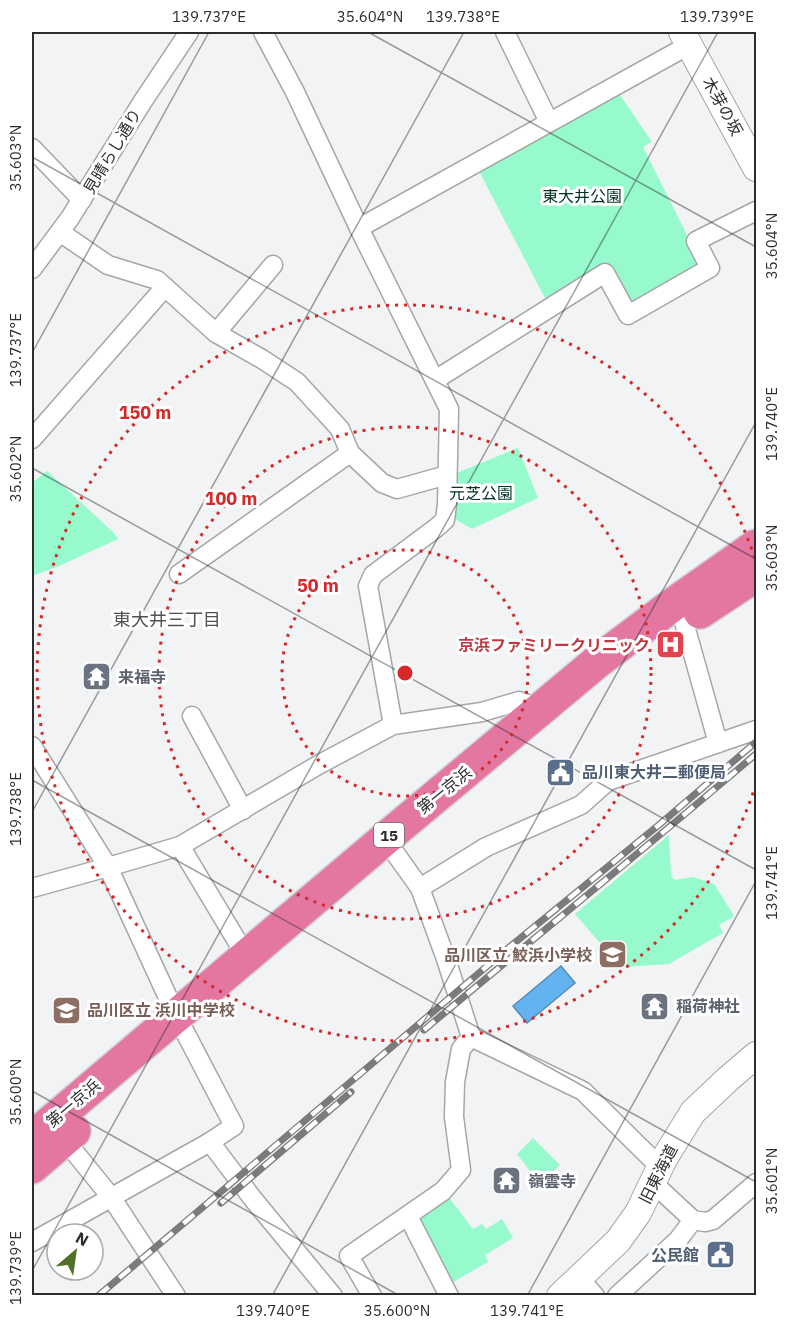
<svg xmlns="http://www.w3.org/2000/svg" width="788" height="1327" viewBox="0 0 788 1327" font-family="'IBM Plex Sans','Noto Sans JP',sans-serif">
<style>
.green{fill:#96facd}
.water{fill:#64b3f1;stroke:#548bb6;stroke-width:1.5}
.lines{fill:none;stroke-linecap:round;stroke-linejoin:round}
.street-casing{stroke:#a5a6a8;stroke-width:21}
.secondary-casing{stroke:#a5a6a8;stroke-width:28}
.highway-casing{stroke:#d1d1d1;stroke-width:36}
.street{stroke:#fff;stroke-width:18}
.secondary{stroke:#fff;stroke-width:26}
.highway{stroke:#e477a2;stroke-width:33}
.rail-casing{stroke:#7b7b7d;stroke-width:7}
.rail{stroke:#fff;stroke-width:4.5;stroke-dasharray:14;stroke-linecap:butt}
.ticks{fill:none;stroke:#2d2d2e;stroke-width:1.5;stroke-opacity:0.45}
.ring{fill:none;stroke:#d62828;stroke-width:3;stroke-dasharray:3 6}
.labels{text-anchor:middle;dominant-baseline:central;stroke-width:6;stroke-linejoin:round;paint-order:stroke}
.shield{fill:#fff;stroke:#6c6c6d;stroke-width:1.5}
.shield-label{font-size:15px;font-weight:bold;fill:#2d2d2e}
.street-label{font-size:16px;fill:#2d2d2e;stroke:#fff}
.park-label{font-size:16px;fill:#013221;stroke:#fff}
.health-label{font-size:16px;font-weight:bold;fill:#be3a42;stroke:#fff;text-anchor:end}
.worship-label{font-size:16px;font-weight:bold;fill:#5b616d;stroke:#fff;text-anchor:start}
.service-label{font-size:16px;font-weight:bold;fill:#4e5e75;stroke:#fff;text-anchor:start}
.education-label{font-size:16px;font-weight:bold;fill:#785e54;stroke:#fff;text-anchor:end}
.neighbourhood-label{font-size:18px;fill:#515254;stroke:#fff}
.centre{fill:#d62828;stroke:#fff;stroke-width:3}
.ring-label{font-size:18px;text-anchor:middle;font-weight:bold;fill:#d62828;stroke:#fff;stroke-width:6;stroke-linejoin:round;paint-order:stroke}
.neatline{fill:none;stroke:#2d2d2e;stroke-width:2}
.ticks-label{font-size:15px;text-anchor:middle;fill:#2d2d2e}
</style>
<rect width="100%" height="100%" fill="#f2f3f5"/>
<g class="green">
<path d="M618,92L652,142L643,147L702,265L633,308L608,266L548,304L478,169Z"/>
<path d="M518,448L538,498L472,529L451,517L454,474Z"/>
<path d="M47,471L113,532L118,539L59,566L32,576V483Z"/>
<path d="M669,835L671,876L675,880L693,877L714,884L733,914V917L719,925L723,933L669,964L625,967L617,963L575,914Z"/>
<path d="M533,1138L560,1165L540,1184L517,1154Z"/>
<path d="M447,1195L473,1229L482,1224L486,1229L502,1219L513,1238L485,1255L488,1262L448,1285L414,1219Z"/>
</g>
<path class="water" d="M561,966L575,983L527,1023L513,1006Z"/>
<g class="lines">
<defs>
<g id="street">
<path d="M263,32L295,92L359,228L449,409L447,504L445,520L436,528L373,575L368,586L393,725"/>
<path d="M505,32L549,122"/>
<path d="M32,148L82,200"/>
<path d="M359,228L689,45"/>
<path d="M62,231L67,237L108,265L157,280L216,333L262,359L297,382L340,429L350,453L382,483L397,489L447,475"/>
<path d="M32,269L70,218L143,101L189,32"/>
<path d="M216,333L273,265"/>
<path d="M435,380L605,273L628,315L710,268L696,241L756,211"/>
<path d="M32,439L165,287"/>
<path d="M179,574L350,453"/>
<path d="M684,622L718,743"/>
<path d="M192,716L243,810"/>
<path d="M32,746L108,867L176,1015L234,1126L210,1142L32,1242"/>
<path d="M385,839L420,888L446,959L471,1037L583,1091L660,1167"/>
<path d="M180,846L246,956"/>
<path d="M32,888L108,867L180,846L320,764L393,725L482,712L519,701L542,709"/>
<path d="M420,888L486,847L581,805L608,781L756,730"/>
<path d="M64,1139L111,1197L176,1296"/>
<path d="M210,1142L253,1199L333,1296"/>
<path d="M653,1183L693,1220L705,1222L713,1220L756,1183"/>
<path d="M408,1216L449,1296"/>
<path d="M579,1278L595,1296"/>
<path d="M372,1296L349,1256L443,1191L461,1170L454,1117L455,1082L461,1049L471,1037"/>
<path d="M617,1296L678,1240L693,1220"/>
</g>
<g id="secondary">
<path d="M682,32L756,168"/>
<path d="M560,1296L618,1241L638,1213L664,1159L693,1112L728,1079L756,1055"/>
</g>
<g id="highway">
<path d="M700,612L756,575"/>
<path d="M32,1138L392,833L598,661L675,603L756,546"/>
<path d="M32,1167L74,1131"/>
</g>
</defs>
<use href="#street" class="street-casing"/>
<use href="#secondary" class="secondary-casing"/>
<use href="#highway" class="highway-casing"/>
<use href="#street" class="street"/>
<use href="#secondary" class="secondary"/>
<use href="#highway" class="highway"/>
<defs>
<g id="rail">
<path d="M424,1030C534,938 647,847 756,754"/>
<path d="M221,1203L351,1092"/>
<path d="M98,1296L512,945L660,824L756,742"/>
</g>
</defs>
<use href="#rail" class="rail-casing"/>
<use href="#rail" class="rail"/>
</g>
<path class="ticks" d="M368,32L756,247M32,157L756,559M32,353L209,32M32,468L756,870M32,780L756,1182M32,812L464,32M32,1091L400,1296M32,1271L718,32M272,1296L756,422M527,1296L756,881"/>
<g class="ring">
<circle cx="405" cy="673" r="123"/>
<circle cx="405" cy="673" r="246"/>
<path d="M756 784A368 368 0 1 1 756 562"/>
</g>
<defs>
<symbol id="hospital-square" viewBox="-11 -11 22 22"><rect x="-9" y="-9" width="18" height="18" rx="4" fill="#e0444e" stroke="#fff"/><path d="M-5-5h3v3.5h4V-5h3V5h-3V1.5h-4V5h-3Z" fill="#fff"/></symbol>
<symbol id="temple-square" viewBox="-11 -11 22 22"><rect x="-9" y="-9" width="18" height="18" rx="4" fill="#6b7280" stroke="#fff"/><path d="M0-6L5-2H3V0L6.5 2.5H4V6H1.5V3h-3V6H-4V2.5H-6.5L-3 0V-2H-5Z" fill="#fff"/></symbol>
<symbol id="civic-square" viewBox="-11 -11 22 22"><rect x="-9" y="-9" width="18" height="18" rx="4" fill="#5c6f8a" stroke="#fff"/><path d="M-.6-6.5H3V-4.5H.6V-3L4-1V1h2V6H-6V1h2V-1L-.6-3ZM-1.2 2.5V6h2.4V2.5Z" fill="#fff"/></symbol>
<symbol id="school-square" viewBox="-11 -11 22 22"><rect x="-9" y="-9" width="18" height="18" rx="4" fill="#8d6e63" stroke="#fff"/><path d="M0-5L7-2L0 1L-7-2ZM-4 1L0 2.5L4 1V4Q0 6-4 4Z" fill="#fff"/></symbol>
</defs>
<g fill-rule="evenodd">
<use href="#hospital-square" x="654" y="628" width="33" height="33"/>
<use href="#temple-square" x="80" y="660" width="33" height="33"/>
<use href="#civic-square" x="544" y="756" width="33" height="33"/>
<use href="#school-square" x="596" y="938" width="33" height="33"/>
<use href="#temple-square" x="638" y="990" width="33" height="33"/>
<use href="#school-square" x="50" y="994" width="33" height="33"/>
<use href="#temple-square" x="490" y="1164" width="33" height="33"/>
<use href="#civic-square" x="704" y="1238" width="33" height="33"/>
</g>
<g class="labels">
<rect class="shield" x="374" y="823" width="30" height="24" rx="4.5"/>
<g class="shield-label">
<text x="389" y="835">15</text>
</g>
<g class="street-label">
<text transform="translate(723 106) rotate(61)">木芽の坂</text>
<text transform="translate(112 151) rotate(-59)">見晴らし通り</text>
<text transform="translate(444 790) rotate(-39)">第一京浜</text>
<text transform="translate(73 1103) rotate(-40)">第一京浜</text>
<text transform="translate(658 1174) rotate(-63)">旧東海道</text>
</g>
<g class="park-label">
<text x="582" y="196">東大井公園</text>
<text x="481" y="493">元芝公園</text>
</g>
<g class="health-label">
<text x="650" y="645">京浜ファミリークリニック</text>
</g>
<g class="worship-label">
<text x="118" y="677">来福寺</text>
<text x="676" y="1006">稲荷神社</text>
<text x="528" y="1181">嶺雲寺</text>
</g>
<g class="service-label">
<text x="582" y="772">品川東大井二郵便局</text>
<text x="699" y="1255" text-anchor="end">公民館</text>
</g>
<g class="education-label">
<text x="592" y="955">品川区立 鮫浜小学校</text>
<text x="87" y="1010" text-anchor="start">品川区立 浜川中学校</text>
</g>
<g class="neighbourhood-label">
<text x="167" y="619">東大井三丁目</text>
</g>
</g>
<circle cx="405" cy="673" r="9" class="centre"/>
<g class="ring-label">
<text x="145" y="419">150 m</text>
<text x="231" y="505">100 m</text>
<text x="318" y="592">50 m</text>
</g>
<rect width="788" height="1327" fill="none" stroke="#ffffff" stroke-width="66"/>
<g transform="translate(75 1252) rotate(29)"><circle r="28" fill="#ffffff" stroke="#ababab" stroke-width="1.5"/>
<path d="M0-4.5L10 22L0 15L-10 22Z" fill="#507026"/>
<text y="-9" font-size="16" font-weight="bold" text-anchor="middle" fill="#2d2d2e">N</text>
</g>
<rect x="33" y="33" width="722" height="1261" class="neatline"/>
<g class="ticks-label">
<text x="209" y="22">139.737°E</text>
<text x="370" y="22">35.604°N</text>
<text x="463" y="22">139.738°E</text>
<text x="717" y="22">139.739°E</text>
<text transform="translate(16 158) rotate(-90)" y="5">35.603°N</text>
<text transform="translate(772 246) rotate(-90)" y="5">35.604°N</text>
<text transform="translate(16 350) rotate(-90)" y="5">139.737°E</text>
<text transform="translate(772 424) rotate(-90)" y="5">139.740°E</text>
<text transform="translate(16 469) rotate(-90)" y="5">35.602°N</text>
<text transform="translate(772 558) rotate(-90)" y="5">35.603°N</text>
<text transform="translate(16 809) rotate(-90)" y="5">139.738°E</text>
<text transform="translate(772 883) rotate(-90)" y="5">139.741°E</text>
<text transform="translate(16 1092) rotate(-90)" y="5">35.600°N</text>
<text transform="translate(772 1181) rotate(-90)" y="5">35.601°N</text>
<text transform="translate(16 1268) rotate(-90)" y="5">139.739°E</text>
<text x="273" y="1316">139.740°E</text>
<text x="397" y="1316">35.600°N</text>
<text x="527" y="1316">139.741°E</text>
</g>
</svg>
